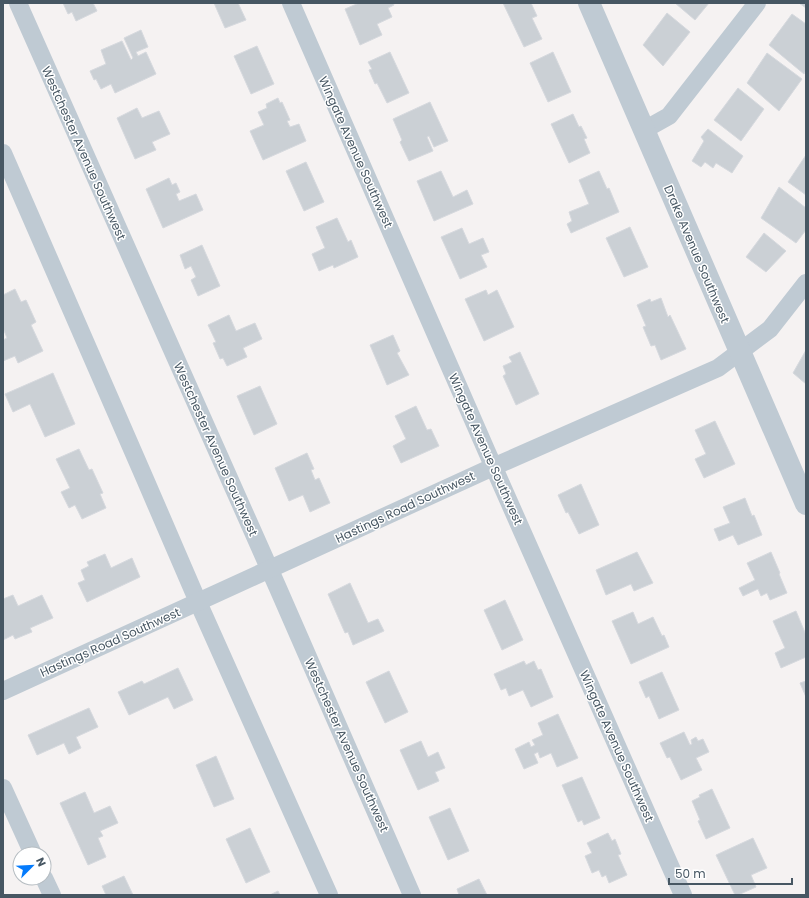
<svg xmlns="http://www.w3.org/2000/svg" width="809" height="898" viewBox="0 0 809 898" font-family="Poppins,sans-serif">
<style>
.building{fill:#cbd0d5;stroke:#d6d9de}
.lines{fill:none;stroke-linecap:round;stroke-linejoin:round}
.minor{stroke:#bfcad3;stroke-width:18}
.tertiary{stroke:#bfcad3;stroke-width:22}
.labels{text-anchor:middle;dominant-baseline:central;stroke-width:3;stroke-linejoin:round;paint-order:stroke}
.street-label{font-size:12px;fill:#475763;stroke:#fff}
</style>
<rect width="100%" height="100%" fill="#f5f2f2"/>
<g class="building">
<path d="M63,3H93L97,11L76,21L72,12L68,14Z"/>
<path d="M214,3H238L246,20L225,28Z"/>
<path d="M359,3H393L394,5L388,8L392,17L377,24L382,35L360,45L345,9Z"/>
<path d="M503,3H531L537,16L532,18L542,39L524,47Z"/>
<path d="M675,3H709L695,20Z"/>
<path d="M799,3H806V8Z"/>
<path d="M667,13L690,32L663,66L643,45Z"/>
<path d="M792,14L806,24V70L804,74L769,45Z"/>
<path d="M141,30L148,47L136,52L138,56L146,52L156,74L115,93L111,84L101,89L96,79L94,80L90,71L106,64L101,50L122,41L131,60L133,58L124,38Z"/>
<path d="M257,46L274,84L251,94L234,56Z"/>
<path d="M390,52L409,93L387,103L377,83L375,84L369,70L372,69L368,62Z"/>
<path d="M553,52L571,92L548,102L530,63Z"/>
<path d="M767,53L802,79L779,111L747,83Z"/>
<path d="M738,88L764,109L741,141L714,120Z"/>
<path d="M278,98L280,103L282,102L290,120L287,121L290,127L299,124L306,141L263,160L250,131L264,125L258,112L267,108L266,104Z"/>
<path d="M430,102L448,141L434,147L429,136L427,137L433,151L409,161L400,142L402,140L393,119Z"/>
<path d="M137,108L142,118L159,111L170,134L152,142L156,150L135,159L117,118Z"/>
<path d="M573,114L579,127L581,126L587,138L584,139L590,153L569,163L551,124Z"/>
<path d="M708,129L743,156L732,173L716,163L713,168L705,162L701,167L692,161L704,141L701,137Z"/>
<path d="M806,155V195L788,182Z"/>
<path d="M306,162L324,202L304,211L286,171Z"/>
<path d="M441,171L453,197L467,190L473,204L434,221L417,181Z"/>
<path d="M599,171L607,189L609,188L619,212L571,233L567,224L572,221L569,212L589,204L579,180Z"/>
<path d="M169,178L172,185L176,183L180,192L176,194L179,201L196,194L203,210L163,228L146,189Z"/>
<path d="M779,187L806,208V230L796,243L761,218Z"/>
<path d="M337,218L348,242L351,240L358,257L334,268L333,265L319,271L312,254L325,248L316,227Z"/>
<path d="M630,227L648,267L624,277L606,238Z"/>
<path d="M462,228L469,244L483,238L489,252L481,255L487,267L460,279L441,237Z"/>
<path d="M764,233L786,251L766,272L746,257Z"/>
<path d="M202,245L220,286L198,296L191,280L196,277L191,266L185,269L180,255Z"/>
<path d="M15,289L21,302L26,300L36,322L31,325L43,351L18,363L15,356L3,361V340L7,338L3,328V295Z"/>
<path d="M486,290L488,295L497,290L514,327L484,341L465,299Z"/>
<path d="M661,298L668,317L670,315L686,349L661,360L655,345L651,346L643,327L646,326L637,305L650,299L651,302Z"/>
<path d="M229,315L236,331L255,323L262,339L243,348L247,357L227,366L223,358L220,359L213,343L216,342L208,325Z"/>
<path d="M393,335L400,351L397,353L409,375L387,385L370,345Z"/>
<path d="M806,350V384L793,373Z"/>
<path d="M520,352L539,394L516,405L503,376L506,374L503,366L512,362L509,357Z"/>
<path d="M53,373L75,424L45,437L30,404L13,412L5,394Z"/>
<path d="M260,386L277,424L254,435L237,396Z"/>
<path d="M416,406L427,430L431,429L439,446L401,463L393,446L406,439L395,416Z"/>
<path d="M715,421L735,464L704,478L695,459L706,454L695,430Z"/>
<path d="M79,449L89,470L92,469L103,493L100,494L106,508L82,519L75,505L69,508L61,492L70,488L56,459Z"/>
<path d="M307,453L314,469L311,470L315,480L319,478L330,503L310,512L303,495L289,501L275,468Z"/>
<path d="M581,484L599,525L579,534L568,512L566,513L558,495Z"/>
<path d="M745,498L752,516L754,515L762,535L738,545L733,535L719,541L714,529L730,523L723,507Z"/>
<path d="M637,552L653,583L634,591L631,584L606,595L596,570Z"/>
<path d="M771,552L780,573L779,574L787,593L770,600L767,593L761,596L758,589L743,596L739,588L755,580L747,563Z"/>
<path d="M105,554L111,568L132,558L140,577L87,602L78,583L85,580L81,570L89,566L87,562Z"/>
<path d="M350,583L368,623L378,619L384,631L353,645L348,632L345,633L328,594Z"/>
<path d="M13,595L18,606L42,595L53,618L30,628L32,632L15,639L13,635L3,640V599Z"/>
<path d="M505,600L523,640L502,650L484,610Z"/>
<path d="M796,611L806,635V657L781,668L775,653L785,648L773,621Z"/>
<path d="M633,612L638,624L653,617L662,636L664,635L669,647L631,664L612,621Z"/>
<path d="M524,661L526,665L534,661L538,670L541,669L553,697L531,707L523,690L509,696L506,688L501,690L494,674Z"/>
<path d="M178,668L193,700L174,709L168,697L129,715L118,692L142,681L144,684Z"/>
<path d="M389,671L408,712L385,723L366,682Z"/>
<path d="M662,672L679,710L659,719L649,696L646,698L639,682Z"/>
<path d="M806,681V697L800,683Z"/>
<path d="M89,708L98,727L76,737L81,748L69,754L64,743L37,755L28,735Z"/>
<path d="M558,714L578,758L557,767L551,753L540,758L538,752L534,754L538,763L524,769L515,749L529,742L531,747L535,745L532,740L543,735L538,723Z"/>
<path d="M684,732L690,745L692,744L691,740L696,737L698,741L703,739L709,752L696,758L702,770L681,780L670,757L667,758L660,743Z"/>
<path d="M421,741L428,757L438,752L445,768L435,772L439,781L418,790L400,750Z"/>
<path d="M216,756L234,799L214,807L196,765Z"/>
<path d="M582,777L600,818L584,825L582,820L578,822L562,785Z"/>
<path d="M712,789L730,828L706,839L698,821L700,820L692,801L700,797L699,795Z"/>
<path d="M85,792L94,813L110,806L118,823L100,831L103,836L98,838L106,857L88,865L60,803Z"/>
<path d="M450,808L469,851L448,860L429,817Z"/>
<path d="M250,828L270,872L246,883L226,839Z"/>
<path d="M608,833L612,841L615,839L621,854L618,855L627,875L609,883L606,875L602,877L599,870L592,873L585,856L592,853L587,843Z"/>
<path d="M753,838L767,868L751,875L756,887L738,895H735L716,855Z"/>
<path d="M124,876L133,895H106L102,886Z"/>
<path d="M479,879L487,895H459L457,889Z"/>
<path d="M278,891L280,895H270Z"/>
</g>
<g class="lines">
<g class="minor">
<path d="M18,3L277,586L412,895"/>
<path d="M291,3L487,452L683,895"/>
<path d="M644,130L669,116L757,3"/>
<path d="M3,153L145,479L198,602L329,895"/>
<path d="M3,691L493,467L718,368L770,329L806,283"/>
<path d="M3,788L33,854"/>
<path d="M44,878L52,895"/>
</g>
<path class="tertiary" d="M589,3L806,504"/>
</g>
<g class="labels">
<g class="street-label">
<text transform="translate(356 152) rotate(66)">Wingate Avenue Southwest</text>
<text transform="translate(84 153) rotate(66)">Westchester Avenue Southwest</text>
<text transform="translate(697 254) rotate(67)">Drake Avenue Southwest</text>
<text transform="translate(216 449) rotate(66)">Westchester Avenue Southwest</text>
<text transform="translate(486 449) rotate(66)">Wingate Avenue Southwest</text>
<text transform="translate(405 507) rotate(-25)">Hastings Road Southwest</text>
<text transform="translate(110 642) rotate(-24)">Hastings Road Southwest</text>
<text transform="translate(347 745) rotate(66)">Westchester Avenue Southwest</text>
<text transform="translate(617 746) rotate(66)">Wingate Avenue Southwest</text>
</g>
</g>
<rect width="809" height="898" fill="none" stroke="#475763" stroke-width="8"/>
<g transform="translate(32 866) rotate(66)"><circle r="19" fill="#ffffff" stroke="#b5bcc1"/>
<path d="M0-3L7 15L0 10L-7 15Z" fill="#057bfc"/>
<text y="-6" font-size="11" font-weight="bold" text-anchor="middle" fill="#475763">N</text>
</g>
<path d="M669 878v6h123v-6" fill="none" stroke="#475763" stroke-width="2"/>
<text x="675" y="878" font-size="12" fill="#475763" stroke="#ffffff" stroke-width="3" paint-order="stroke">50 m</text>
</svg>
